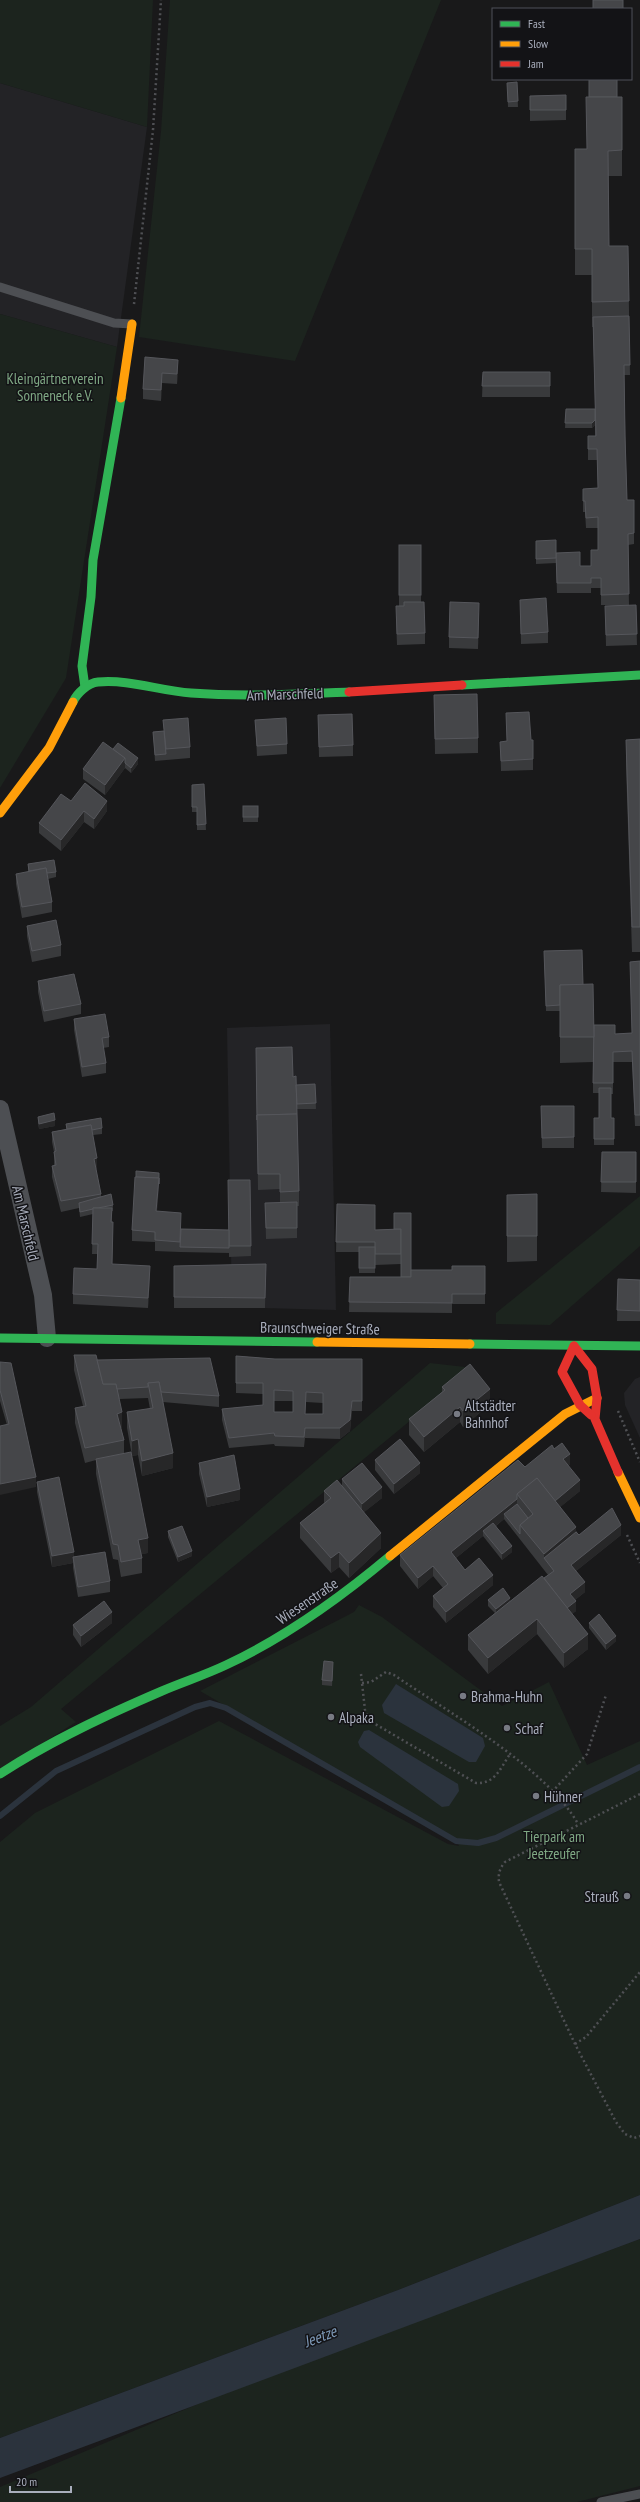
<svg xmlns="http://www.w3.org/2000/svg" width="640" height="2502" viewBox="0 0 640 2502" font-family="'PT Sans Narrow',sans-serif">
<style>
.built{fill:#232326}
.green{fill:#1c241e}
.water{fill:#2b333d}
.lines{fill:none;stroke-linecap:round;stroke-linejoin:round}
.stream{stroke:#2b333d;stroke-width:6}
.path{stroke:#4f5054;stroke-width:2.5;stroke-dasharray:2 3;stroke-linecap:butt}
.lane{stroke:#4d4f53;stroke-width:9}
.street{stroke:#4d4f53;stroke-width:18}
.fast{stroke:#30b455;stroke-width:9}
.slow{stroke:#ff9f0a;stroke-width:9}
.jam{stroke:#e5322d;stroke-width:9}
.wall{fill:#393a3c;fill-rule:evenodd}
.shaded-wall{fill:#272728}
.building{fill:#454649;stroke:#55565b;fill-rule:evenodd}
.poi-dot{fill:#777a83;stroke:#131316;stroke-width:1.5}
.labels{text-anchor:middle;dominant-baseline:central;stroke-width:3;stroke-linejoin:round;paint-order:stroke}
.park-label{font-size:15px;fill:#7fa884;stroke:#131316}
.street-label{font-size:15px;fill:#a9aebc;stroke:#131316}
.poi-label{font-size:15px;fill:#a9aebc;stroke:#131316;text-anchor:start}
.water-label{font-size:16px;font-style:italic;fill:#7e9ab9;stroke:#131316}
</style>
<rect width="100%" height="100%" fill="#19191a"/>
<g class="built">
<path d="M0,83L147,127L117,347L0,314Z"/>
<path d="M330,1024L336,1310L232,1307L227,1028Z"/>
<path d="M640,1377V1438L625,1405L624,1393L635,1379Z"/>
</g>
<g class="green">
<path d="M0,0H153L147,127L0,83Z"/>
<path d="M170,0H441L295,361L139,337L161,131Z"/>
<path d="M0,314L117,347L66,678L0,788Z"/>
<path d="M640,1196V1246L550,1325L496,1324V1313Z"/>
<path d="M430,1363L474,1368L61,1709L76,1722L0,1770V1726L31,1707Z"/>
<path d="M359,1605L382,1617L502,1706L549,1682L587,1765L640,1741V2195L398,2290L0,2438V1842L35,1813L219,1721L448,1844L459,1846L456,1840L200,1691L354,1612Z"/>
<path d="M640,2239V2486L577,2502H0V2487L236,2388Z"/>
</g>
<g class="water">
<path d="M396,1684L483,1738L485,1746L476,1762H469L384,1713L382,1705Z"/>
<path d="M369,1730L458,1784L459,1791L449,1806L442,1807L360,1747L358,1742L364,1731Z"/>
<path d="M640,2195V2239L0,2478V2438L398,2290Z"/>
</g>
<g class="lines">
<path class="stream" d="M0,1816L56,1771L195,1707L210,1703L226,1708L456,1841L478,1843L496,1838L640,1767"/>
<g class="path">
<path d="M134,304L153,130L161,0"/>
<path d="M618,1411L640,1462"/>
<path d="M627,1535L640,1563"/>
<path d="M361,1674L365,1710L370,1721L476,1783C495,1784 500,1769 510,1754"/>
<path d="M362,1683L371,1682L386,1672L394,1675C448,1712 547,1768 578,1824"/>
<path d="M552,1792L587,1754L606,1695"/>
<path d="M640,1794L505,1862C500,1868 498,1873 499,1882L575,2044L616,2122L625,2134L634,2138L640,2136"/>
<path d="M575,2044L586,2037L640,1972"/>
</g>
<g class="lane">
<path d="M0,287L114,323L132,324"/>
<path d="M601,2502L640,2494"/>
</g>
<path class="street" d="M0,1109L43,1295L47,1338"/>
<g class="fast">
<path d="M462,685L640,675"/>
<path d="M85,687L82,666L91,597L93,560L121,398"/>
<path d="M73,702C77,693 88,683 98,682C129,679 160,691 191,693C244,697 297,694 349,692"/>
<path d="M0,1338L317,1342"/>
<path d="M470,1344L640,1346"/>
<path d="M0,1774C50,1741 106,1715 162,1691C183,1682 205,1675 226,1665C286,1637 340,1598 390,1556"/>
</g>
<g class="slow">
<path d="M121,398L132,324"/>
<path d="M0,813L49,748L73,702"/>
<path d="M317,1342L470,1344"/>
<path d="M618,1472L640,1518"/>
<path d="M390,1556L565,1414L597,1398"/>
</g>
<g class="jam">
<path d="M349,692L462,685"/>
<path d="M574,1346L592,1369L597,1398L595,1419L618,1472"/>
<path d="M574,1346L562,1372L580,1405L591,1415"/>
</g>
</g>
<g class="wall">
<path d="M517,82L518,107H508L507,83Z"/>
<path d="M566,95V120L530,121V96Z"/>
<path d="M617,97H622V176H608L609,246H628L630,375H624L627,500L634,533V544L628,545L629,605H601V588H591V593H557L556,563L536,564V541L556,558L580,566H591L598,550V528H586L585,512H583V489L598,488L597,460H588V436H595V425L592,428H565L566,409H595L593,327H592V275H575V149H587Z"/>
<path d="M145,357L178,370L177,384L162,383L161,401L143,399V389Z"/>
<path d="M483,372H550V397H482Z"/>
<path d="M399,545H421V602L425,633V644L397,645L396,617L404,606H399Z"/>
<path d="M520,600L548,632V643L521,644Z"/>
<path d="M636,605L637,645L606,646L605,606Z"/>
<path d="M479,613L478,649L449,648V637Z"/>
<path d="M434,695L478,738V753L435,754Z"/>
<path d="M506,713L531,740L533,759V770L501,771L500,742L507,741Z"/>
<path d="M318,715L353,745V756L319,757Z"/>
<path d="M163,720L190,747V758L155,761L153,732L164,731Z"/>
<path d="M255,720L287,744V754L257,756Z"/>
<path d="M640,739V952H632L626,765V740Z"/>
<path d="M113,749L138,764L131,773L125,768L105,795L83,779V769Z"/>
<path d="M204,784L206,830H197V812H192V785Z"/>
<path d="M71,801L107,811L94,829L84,822L61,851L39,833V823Z"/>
<rect x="243" y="806" width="15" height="16"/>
<path d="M28,864L56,872V877L48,879L52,902V912L22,918L16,884V874L28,872Z"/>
<path d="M27,926L61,945V956L32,962L27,936Z"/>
<path d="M544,951L583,985L594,1025L615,1034L632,1033L630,962L640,961V1126H635L632,1062H613V1094H611V1118H614V1145H594V1118H599V1093H593V1062L560,1063V1011H546Z"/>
<path d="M38,981L81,1004V1014L44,1022L38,992Z"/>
<path d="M74,1019L109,1037V1047L103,1048L106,1063V1073L82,1077L74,1030Z"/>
<path d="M256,1048L293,1077L296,1085L315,1084L316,1109H297L299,1191V1206H297V1238L266,1239L265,1203H280V1189L258,1190Z"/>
<path d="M541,1106L574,1137V1148H542Z"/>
<path d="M38,1117L55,1126L39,1129L38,1122Z"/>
<path d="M66,1124L102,1128V1134L93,1135L97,1169H96L101,1194V1197L113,1205V1211H112V1222L113,1233L112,1264L150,1277L148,1308L73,1304V1294L97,1269V1254H92L93,1214L80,1217L79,1208L61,1212L52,1177V1166H54V1152L52,1142V1132L66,1129Z"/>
<path d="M602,1152H636V1193L601,1192Z"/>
<path d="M159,1173L157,1211L181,1223V1229L229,1230L250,1180L251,1256L229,1257V1251V1253L180,1252L155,1251V1242L132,1241V1230Z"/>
<path d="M537,1194V1261L507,1262V1195Z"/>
<path d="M337,1204L375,1230L394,1229L411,1270H452L485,1266V1304H452V1313L349,1312L350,1277H401V1264L375,1265V1253V1273H359V1252H336Z"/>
<path d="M266,1264L265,1308H174V1266Z"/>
<path d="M618,1279L640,1280V1321H617Z"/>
<path d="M74,1355L97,1360L219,1396V1407L163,1402L173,1468L142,1476L138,1455L132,1456L127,1428V1412L150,1409L148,1398L119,1399L122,1428H121L124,1440V1453L148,1553L141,1554L142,1558V1573L121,1577L118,1560L113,1559L96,1474V1460L85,1463L75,1423V1408L83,1406L74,1370Z"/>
<path d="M236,1356L275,1359H362V1411H352L350,1431L340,1439L305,1438L304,1447L275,1446L274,1444L229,1448L222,1420V1409L263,1405V1394L236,1393ZM274,1401H293V1412H274ZM306,1402L323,1403V1414H305Z"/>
<path d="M0,1362L36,1487L7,1425L0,1401Z"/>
<path d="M442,1387L490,1404L463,1427L460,1422L424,1452L409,1435V1419L442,1392Z"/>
<path d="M554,1449L570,1464L568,1466L580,1491L560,1507L579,1535H621L576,1571L585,1592L575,1600L576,1611L572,1614L588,1649L564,1668L537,1634L488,1674L468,1650V1635L495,1613L488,1606V1600L510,1601L548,1575L504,1519L496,1526L512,1552L502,1560L483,1536L456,1558L465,1570L493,1585L446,1623L433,1607V1596L443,1588L433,1576L418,1589L400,1566V1555L525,1467Z"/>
<path d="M375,1460L420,1473L394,1494L375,1470Z"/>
<path d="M199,1463L240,1500L207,1507L199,1474Z"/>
<path d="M342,1479L382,1498L364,1512L381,1548L349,1578L339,1567L331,1573L300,1538V1523L324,1503V1491L342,1486Z"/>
<path d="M37,1482L74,1557L110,1581V1592L78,1597L73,1568V1563L52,1567L37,1492Z"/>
<path d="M168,1531L192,1556L178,1562L168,1537Z"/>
<path d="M112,1623L81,1647L73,1635V1625Z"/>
<path d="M589,1623L616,1641L606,1650L589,1628Z"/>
<path d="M333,1667L332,1686L322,1685V1680Z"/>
</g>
<g class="shaded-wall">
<path d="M178,360V370L177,384V374Z"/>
<path d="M162,373V383L161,401V390Z"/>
<path d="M595,420V425L592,428V423Z"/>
<path d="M479,603V613L478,649V638Z"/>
<path d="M125,758V768L105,795V785Z"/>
<path d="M138,758V764L131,773V768Z"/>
<path d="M107,801V811L94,829V819Z"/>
<path d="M84,811V822L61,851V840Z"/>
<path d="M55,1120V1126L39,1129V1124Z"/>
<path d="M97,1158V1169H94V1159Z"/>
<path d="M159,1178V1189L156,1222V1211Z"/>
<path d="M113,1222V1233L112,1275V1264Z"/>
<path d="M150,1266V1277L148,1308V1298Z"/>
<path d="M490,1389V1404L463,1427V1411Z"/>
<path d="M352,1401V1411L350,1431L340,1439V1428Z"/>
<path d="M460,1407V1422L424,1452V1437Z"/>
<path d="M122,1412V1428L117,1429V1414Z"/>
<path d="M138,1439V1455L132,1456V1441Z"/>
<path d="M173,1453V1468L142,1476V1461Z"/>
<path d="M570,1454V1464L563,1470V1459Z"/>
<path d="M420,1463V1473L394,1494V1484Z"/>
<path d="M36,1477V1487L0,1495V1484Z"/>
<path d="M580,1480V1491L553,1513V1502Z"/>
<path d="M382,1487V1498L362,1514V1504Z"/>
<path d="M240,1489V1500L207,1507V1497Z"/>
<path d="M517,1499V1509L504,1514V1519L486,1534L483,1531V1536L451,1562V1552Z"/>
<path d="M621,1525V1535L571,1575V1565Z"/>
<path d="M576,1527V1542L544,1558V1569V1554Z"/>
<path d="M381,1533V1548L349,1578V1563Z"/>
<path d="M148,1538V1553L138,1555V1540Z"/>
<path d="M512,1546V1552L502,1560V1554Z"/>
<path d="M192,1551V1556L178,1562V1557Z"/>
<path d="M74,1552V1562L73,1557V1563L52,1567V1556Z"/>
<path d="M339,1552V1567L331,1573V1558Z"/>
<path d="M433,1566V1576L418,1589V1578Z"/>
<path d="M493,1575V1585L446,1623V1612Z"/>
<path d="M585,1582V1592L570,1604V1594Z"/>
<path d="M510,1598V1603L496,1615V1609Z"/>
<path d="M576,1601V1611L565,1620V1609Z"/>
<path d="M112,1612V1623L81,1647V1636Z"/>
<path d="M537,1619V1634L488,1674V1658Z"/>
<path d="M588,1634V1649L564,1668V1653Z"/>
<path d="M616,1636V1641L606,1650V1644Z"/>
</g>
<g class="building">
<rect x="593" y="0" width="30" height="9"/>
<rect x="589" y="79" width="28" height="18"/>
<path d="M517,82L518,101L508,102L507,83Z"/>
<path d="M566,95V110H530V96Z"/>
<path d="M586,97H622V150L608,151L609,246H628L629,301L592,302V249H575V149H587Z"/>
<path d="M629,316L630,365H624L625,436L627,500H634V533L628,534L629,594L601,595V578H591V583H557L556,553L580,552V566H591V550H598V517L586,518L585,501H583V489L598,488L597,449H588V436H596L593,317Z"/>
<path d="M145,357L178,360L177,374L162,373L161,390L143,389Z"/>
<path d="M483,372H550V386H482Z"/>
<path d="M566,409H595V420L592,423H565Z"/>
<path d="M556,540V558L536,559V541Z"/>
<rect x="399" y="545" width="22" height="50"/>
<path d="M546,598L548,632L521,634L520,600Z"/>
<path d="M404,602H424L425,633L397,634L396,606H404Z"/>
<path d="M450,602L479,603L478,638L449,637Z"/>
<path d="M636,605L637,634L606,635L605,606Z"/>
<path d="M477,694L478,738L435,739L434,695Z"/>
<path d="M529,712L531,740H533V759L501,761L500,742L507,741L506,713Z"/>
<path d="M352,714L353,745L319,747L318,715Z"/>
<path d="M188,718L190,747L166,749L163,720Z"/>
<path d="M286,718L287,744L257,746L255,720Z"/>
<path d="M164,731L166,754L155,755L153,732Z"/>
<path d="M640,739V927H632L626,740Z"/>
<path d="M103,742L125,758L105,785L83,769Z"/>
<path d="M118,743L138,758L131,768L125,763V758L113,749Z"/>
<path d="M85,783L107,801L94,819L84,811L61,840L39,823L61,794L71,801Z"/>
<path d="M204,784L206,824L197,825V807H192V785Z"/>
<rect x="243" y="806" width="15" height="11"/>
<path d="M54,860L56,872L47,873L46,868L29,871L28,864Z"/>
<path d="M46,868L52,902L22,907L16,874Z"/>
<path d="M56,920L61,945L32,951L27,926Z"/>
<path d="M582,950L583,985H560V1005L546,1006L544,951Z"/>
<path d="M640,961V1115H635L632,1051L613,1052V1083H593L594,1025H615V1034L632,1033L630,962Z"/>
<path d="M74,974L81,1004L44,1011L38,981Z"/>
<path d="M593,984L594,1037H560V985Z"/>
<path d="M105,1014L109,1037L102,1038L106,1063L82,1067L74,1019Z"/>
<path d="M292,1047L293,1077L296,1076L297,1114L257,1115V1120L256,1048Z"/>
<path d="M315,1084L316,1103L297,1104L296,1085Z"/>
<path d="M599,1088H611V1118H614V1139H594V1118H599Z"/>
<path d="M541,1106H574V1137L542,1138Z"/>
<path d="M54,1113L55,1120L39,1124L38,1117Z"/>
<path d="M297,1114L299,1191L280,1192V1174H258L257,1115Z"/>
<path d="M101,1118L102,1128L92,1130L91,1125L67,1129L66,1124Z"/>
<path d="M91,1125L97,1158L94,1159L101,1194L61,1201L52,1166L56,1165L54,1152L56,1151L52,1132Z"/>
<path d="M602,1152H636V1182H601Z"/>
<path d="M136,1171L159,1173V1184V1178L136,1177Z"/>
<path d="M135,1177L159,1178L156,1211L181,1213L180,1242L155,1240V1232L132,1230Z"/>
<path d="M228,1180H250L251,1246H229Z"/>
<path d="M111,1194L113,1205L98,1208H93V1209L80,1212L79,1203Z"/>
<path d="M537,1194V1236H507V1195Z"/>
<path d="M297,1202V1228H266L265,1203Z"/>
<path d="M337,1204L375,1205V1230L401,1229V1254H375V1242H336Z"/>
<path d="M93,1208H112L111,1222H113L112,1264L150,1266L148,1298L73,1294L74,1268L97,1269L98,1244H92Z"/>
<path d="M394,1213H411V1277H401V1229H394Z"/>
<path d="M181,1229L229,1230V1248L180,1247Z"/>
<rect x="359" y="1247" width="16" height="21"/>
<path d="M266,1264L265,1298L174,1297V1266Z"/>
<path d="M452,1266H485V1294H452V1303L349,1302L350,1277H411V1270H452Z"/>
<path d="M618,1279L640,1280V1311L617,1310Z"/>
<path d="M74,1355H96L103,1384H116L122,1412L117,1414L124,1440L85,1448L75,1408L86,1406Z"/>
<path d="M236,1356L275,1359H362V1401H352L350,1420L340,1428H305L304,1437L275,1436L274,1433L229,1438L222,1409L263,1405V1383H236ZM274,1390L293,1391V1412H274ZM306,1392L323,1393V1414H305Z"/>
<path d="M210,1358L219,1396L161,1392L159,1382L148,1383V1387L117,1389L116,1384H103L97,1360Z"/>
<path d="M0,1362L11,1363L36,1477L0,1484V1426L9,1424L0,1390Z"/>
<path d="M470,1364L490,1389L463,1411L460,1407L424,1437L409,1419L445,1390L442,1387Z"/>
<path d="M159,1382L173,1453L142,1461L138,1439L132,1441L127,1412L153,1408L148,1383Z"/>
<path d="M400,1439L420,1463L394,1484L375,1460Z"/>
<path d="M562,1443L570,1454L563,1459L580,1480L555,1501L537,1478L517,1494V1499L451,1552L465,1570L479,1558L493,1575L446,1612L433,1596L448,1584L433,1566L418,1578L400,1555L518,1460L525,1467L552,1445L554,1449Z"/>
<path d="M131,1452L148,1538L138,1540L142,1558L121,1562L118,1545L113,1544L96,1459Z"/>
<path d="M234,1455L240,1489L207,1497L199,1463Z"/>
<path d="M362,1463L382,1487L362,1504L342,1479Z"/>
<path d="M59,1477L74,1552L52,1556L37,1482Z"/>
<path d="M537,1478L576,1527L544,1554L520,1525L533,1514L517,1494Z"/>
<path d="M337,1480L381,1533L349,1563L339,1552L331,1558L300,1523L331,1498L324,1491Z"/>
<path d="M517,1504L528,1518L520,1525V1534L504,1514Z"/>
<path d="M612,1508L621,1525L571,1565L585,1582L570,1594L576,1601L567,1608L544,1578L554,1571L544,1558L576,1532L579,1535Z"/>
<path d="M493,1523L512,1546L502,1554L483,1531Z"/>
<path d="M182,1526L192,1551L178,1557L168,1531Z"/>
<path d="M105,1552L110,1581L78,1587L73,1557Z"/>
<path d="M542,1576L588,1634L564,1653L537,1619L488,1658L468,1635Z"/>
<path d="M503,1588L510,1598L496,1609L488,1600Z"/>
<path d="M104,1601L112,1612L81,1636L73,1625Z"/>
<path d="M599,1614L616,1636L606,1644L589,1623Z"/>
<path d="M324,1661L333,1662L332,1681L322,1680Z"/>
</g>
<g class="poi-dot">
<circle cx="457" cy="1414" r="4"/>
<circle cx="463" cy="1696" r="4"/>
<circle cx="331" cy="1717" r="4"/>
<circle cx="507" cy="1728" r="4"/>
<circle cx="536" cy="1796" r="4"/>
<circle cx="627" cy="1896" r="4"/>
</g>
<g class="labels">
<g class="park-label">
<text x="55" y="378">Kleingärtnerverein<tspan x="55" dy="17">Sonneneck e.V.</tspan></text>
<text x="554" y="1836">Tierpark am<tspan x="554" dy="17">Jeetzeufer</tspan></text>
</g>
<g class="street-label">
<text transform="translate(285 694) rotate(-2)">Am Marschfeld</text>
<text transform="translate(26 1223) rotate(77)">Am Marschfeld</text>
<text transform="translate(320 1328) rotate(1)">Braunschweiger Straße</text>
<text transform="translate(307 1601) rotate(-34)">Wiesenstraße</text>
</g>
<g class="poi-label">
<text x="465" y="1405">Altstädter<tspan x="465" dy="17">Bahnhof</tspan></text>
<text x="471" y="1696">Brahma-Huhn</text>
<text x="339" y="1717">Alpaka</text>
<text x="515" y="1728">Schaf</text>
<text x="544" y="1796">Hühner</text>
<text x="619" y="1896" text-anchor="end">Strauß</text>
</g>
<g class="water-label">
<text transform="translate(320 2336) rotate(-21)">Jeetze</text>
</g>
</g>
<rect x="492" y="8" width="140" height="72" fill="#131316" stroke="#4f5158"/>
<rect x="500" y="21" width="20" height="6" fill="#30b455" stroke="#4f5158"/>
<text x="528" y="28" font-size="12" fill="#a9aebc">Fast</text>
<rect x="500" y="41" width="20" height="6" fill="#ff9f0a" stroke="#4f5158"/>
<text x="528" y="48" font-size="12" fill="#a9aebc">Slow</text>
<rect x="500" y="61" width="20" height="6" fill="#e5322d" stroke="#4f5158"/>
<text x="528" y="68" font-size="12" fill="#a9aebc">Jam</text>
<path d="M10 2486v6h61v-6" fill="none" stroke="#a9aebc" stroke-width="2"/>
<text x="16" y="2486" font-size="12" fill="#a9aebc" stroke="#131316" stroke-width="3" paint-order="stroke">20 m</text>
</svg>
